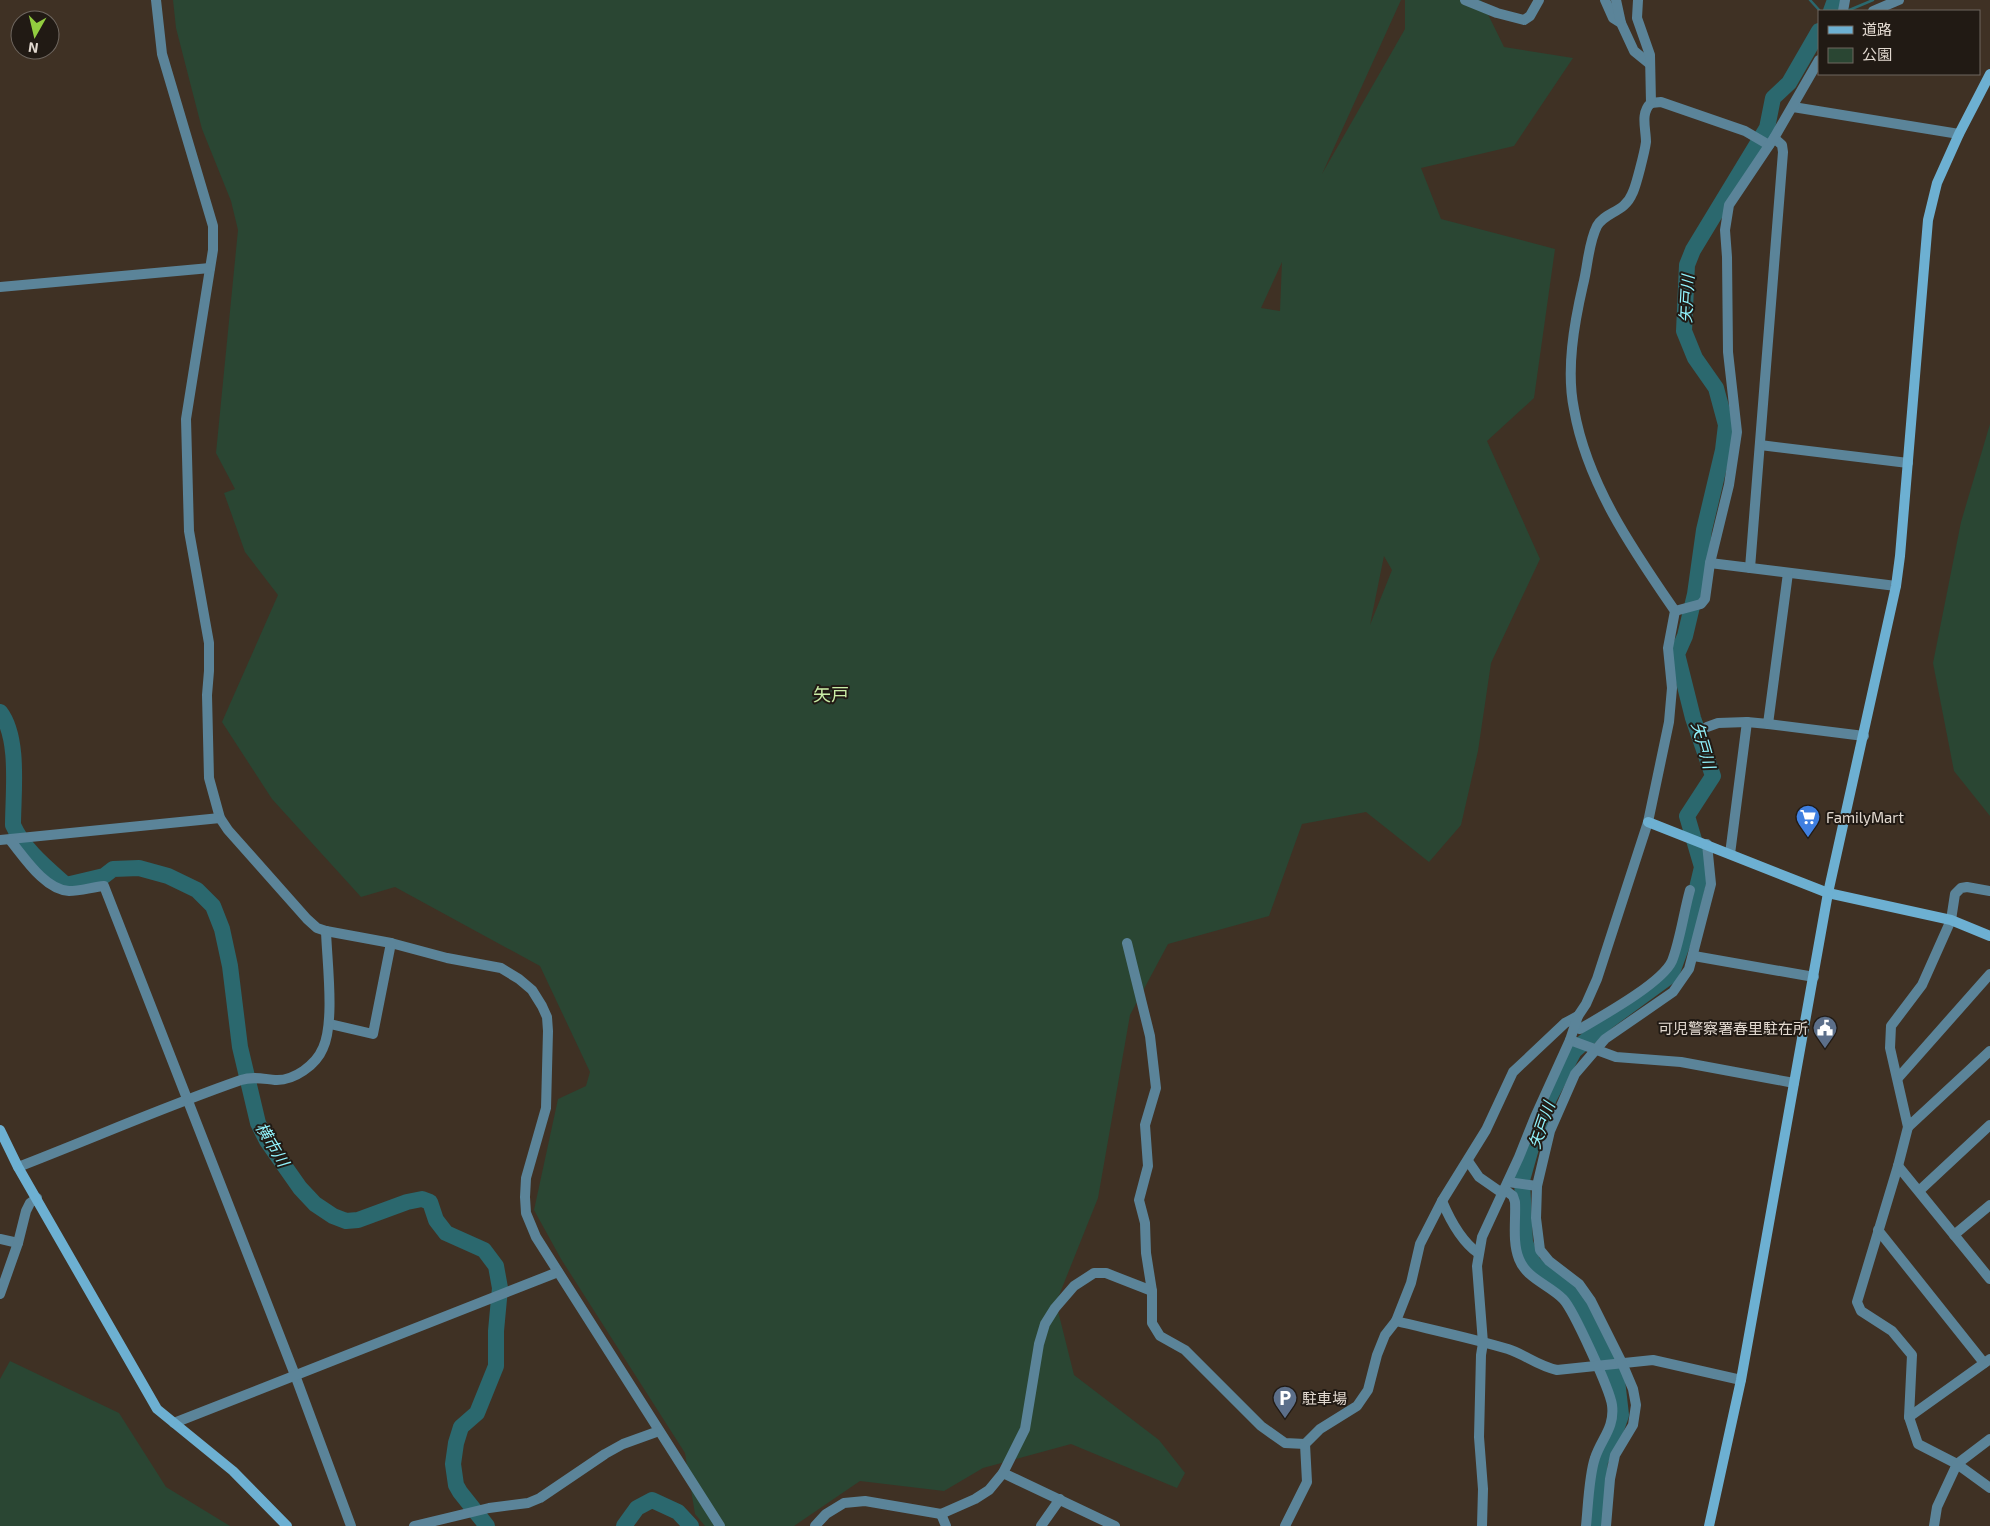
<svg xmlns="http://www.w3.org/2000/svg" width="1990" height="1526" viewBox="0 0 1990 1526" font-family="'Exo 2','Noto Sans JP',sans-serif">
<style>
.green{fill:#2a4633;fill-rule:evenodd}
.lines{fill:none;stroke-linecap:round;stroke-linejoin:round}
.stream{stroke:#2b686e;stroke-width:2.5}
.river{stroke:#2b686e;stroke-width:16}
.street{stroke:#5b8499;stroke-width:10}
.secondary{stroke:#6db0d2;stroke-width:10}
.labels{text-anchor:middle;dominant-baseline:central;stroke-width:4;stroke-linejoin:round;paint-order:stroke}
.poi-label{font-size:15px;fill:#e2d9d0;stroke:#211a14;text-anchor:start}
.water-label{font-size:16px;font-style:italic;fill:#92f4fe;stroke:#211a14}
.quarter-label{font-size:18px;fill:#caeda6;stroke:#211a14}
</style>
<rect width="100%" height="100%" fill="#3f3124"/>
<g class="green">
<path d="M173,0H1401L1322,174L1405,29V0H1481L1504,47L1573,58L1514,146L1421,168L1441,219L1555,249L1534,398L1487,441L1540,559L1491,663L1478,751L1461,825L1429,862L1366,812L1302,824L1269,916L1168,944L1130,1015L1098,1198L1056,1303L1074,1375L1159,1440L1185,1473L1177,1488L1071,1444L983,1468L944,1491L860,1481L794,1526H705L695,1514L685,1453L561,1259L534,1210L558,1099L586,1086L590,1072L540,966L395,887L361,897L272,799L222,722L278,595L245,552L224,493L235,489L216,453L238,230L231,201L202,129L176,28ZM1282,262L1280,311L1261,308ZM1384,556L1392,570L1370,625Z"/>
<path d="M1990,424V816L1954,771L1933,663L1961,522Z"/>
<path d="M10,1361L119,1413L166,1487L230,1526H0V1379Z"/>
</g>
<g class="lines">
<g class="stream">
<path d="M1810,0L1820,11"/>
<path d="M1847,11L1873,0"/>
</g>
<g class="river">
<path d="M1831,11L1835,0"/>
<path d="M0,712C20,738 13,793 13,825C24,850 47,868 66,885L104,876L113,869L139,868L168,876L197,890L213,906L222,929L230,966L240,1047L258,1123L267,1141L300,1188L315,1204L333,1216L346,1221L358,1220L407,1202L422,1199L430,1202L436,1220L446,1233L484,1250L496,1266L500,1288L496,1331V1366L477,1413L461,1427L456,1443L453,1464L456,1485L460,1492L487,1526"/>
<path d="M624,1526L637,1508L652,1500L678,1512L691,1526"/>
<path d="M1596,1526L1600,1461L1614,1435L1621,1415L1617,1380L1573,1292L1548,1275L1533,1263L1525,1242L1522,1180L1533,1141L1549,1098L1574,1051L1608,1021L1671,975L1686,934L1702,867L1687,816L1713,776L1693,718L1677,654L1685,636L1695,594L1704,530L1723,450L1726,425L1716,388L1695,358L1684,331L1687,265L1693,250L1767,128L1773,98L1789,83L1819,31"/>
</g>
<g class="street">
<path d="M156,0L162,54L213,226V250L186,419L189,531L209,643V671L207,695L209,778L220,818L228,830L307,919L317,928L326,931L391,943L447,958L501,968L519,979L532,990L542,1006L547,1017L548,1031L546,1108L526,1178L525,1197L526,1213L536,1237L720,1526"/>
<path d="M1465,0L1497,13L1524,20L1530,16L1539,0"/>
<path d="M1605,0L1613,18L1621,23L1634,51L1650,64"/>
<path d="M1616,0L1621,23"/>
<path d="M1843,11L1845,0"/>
<path d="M1873,11L1899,0"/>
<path d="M1651,103L1661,102L1745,131L1769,145"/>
<path d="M1793,107L1959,134"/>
<path d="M0,287L210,268"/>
<path d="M1760,445L1908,463"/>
<path d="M1710,563L1896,586"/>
<path d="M1750,568L1783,152L1782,145L1774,138"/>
<path d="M1675,611L1701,604L1705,599L1710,563L1729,485L1737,432L1728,352L1727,257L1725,230L1729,205L1774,138L1819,60"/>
<path d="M1747,722L1768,724L1788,573"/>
<path d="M1768,724L1864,736"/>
<path d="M1707,727L1718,723L1747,722L1730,854"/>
<path d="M0,840L220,818"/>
<path d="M10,840C24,857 45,890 69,891C80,891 93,887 104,886L295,1375L351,1526"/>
<path d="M1990,891L1967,887L1961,888L1955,894L1951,920L1922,985L1891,1026L1890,1048L1908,1127L1898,1166L1857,1302L1861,1311L1892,1331L1912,1355L1909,1417L1918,1444L1957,1464L1990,1488"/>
<path d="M1127,943L1150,1036L1156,1088L1145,1125L1148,1166L1139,1200L1145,1223L1146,1253L1152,1291V1323L1160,1336L1185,1350L1261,1426L1285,1443L1305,1444"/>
<path d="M1694,956L1814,977"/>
<path d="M330,1024L373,1034L391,943"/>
<path d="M1575,1027L1580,1029C1602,1016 1662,983 1672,961C1680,941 1684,911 1690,890"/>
<path d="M1570,1040L1616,1057L1681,1062L1794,1083"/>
<path d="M1898,1078L1990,974"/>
<path d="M1908,1127L1990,1051"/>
<path d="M1468,1161L1479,1177L1502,1193"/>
<path d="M1898,1166L1990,1279"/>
<path d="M18,1167C93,1138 166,1106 241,1080C253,1076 264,1079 275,1080C294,1081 316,1065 323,1048C335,1022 327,962 326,931"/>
<path d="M1508,1182L1537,1186"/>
<path d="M1504,1189L1513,1196L1515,1202C1516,1219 1512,1242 1519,1259C1527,1279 1548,1284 1563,1299C1573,1309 1610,1390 1612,1405C1615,1428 1601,1439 1595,1458C1589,1475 1588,1507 1586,1526"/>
<path d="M1919,1191L1990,1125"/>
<path d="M1442,1201C1450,1220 1461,1241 1478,1253"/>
<path d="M1878,1230L1984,1363"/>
<path d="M1954,1235L1990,1205"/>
<path d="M0,1239L18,1243"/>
<path d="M0,1294L18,1243L26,1211L30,1203L37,1198"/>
<path d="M1396,1321C1433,1330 1471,1338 1508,1349C1526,1355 1538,1366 1557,1370L1653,1360L1741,1380"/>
<path d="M1909,1417L1990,1359"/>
<path d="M174,1423L558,1272"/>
<path d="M1003,1473L1115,1526"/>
<path d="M941,1514L946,1526"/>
<path d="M414,1526L489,1508L528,1503L540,1498L605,1454L623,1444L659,1431"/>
<path d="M815,1526L826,1514L844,1503L865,1501L941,1514L975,1499L989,1490L1003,1473L1025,1429L1039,1344L1045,1324L1055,1308L1074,1286L1094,1273H1106L1152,1291"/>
<path d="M1041,1526L1060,1499"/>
<path d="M1285,1526L1307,1482L1305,1444L1320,1429L1357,1406L1368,1390L1377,1355L1385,1335L1396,1321L1411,1283L1420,1244L1442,1201L1486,1130L1513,1072L1565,1023L1578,1016"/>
<path d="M1482,1526L1483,1489L1479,1437L1481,1355L1483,1343L1477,1266L1482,1237L1519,1157L1535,1117L1570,1040L1578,1016L1586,1004L1597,979L1648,822L1669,722L1672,688L1668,648L1675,611C1633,550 1587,484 1574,409C1566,370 1574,324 1583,285C1588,266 1588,244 1597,226C1605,212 1625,212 1632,194C1636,187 1645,150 1646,142C1646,129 1640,113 1651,103L1650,55L1637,18L1638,0"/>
<path d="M1606,1526L1610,1479L1615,1455L1633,1425L1636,1405L1633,1389L1622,1363L1591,1301L1579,1284L1549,1261L1540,1250L1536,1218L1537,1186L1550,1131L1575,1074L1605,1039L1673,992L1689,969L1711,884L1707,844"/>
<path d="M1934,1526L1937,1507L1957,1464L1990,1439"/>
</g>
<g class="secondary">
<path d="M1648,822L1828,893L1951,920L1990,936"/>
<path d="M0,1130L18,1167L157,1409L233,1471L287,1526"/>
<path d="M1709,1526L1741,1380L1828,893L1896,586L1900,556L1928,220L1937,183L1959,134L1990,74"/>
</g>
</g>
<defs>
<symbol id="supermarket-pin" viewBox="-11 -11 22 30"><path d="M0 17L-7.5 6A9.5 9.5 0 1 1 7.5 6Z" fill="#3f7fe0" stroke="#211a14"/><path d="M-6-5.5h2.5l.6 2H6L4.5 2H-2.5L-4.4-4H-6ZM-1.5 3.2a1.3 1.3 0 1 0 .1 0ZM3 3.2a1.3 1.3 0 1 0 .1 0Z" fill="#fff"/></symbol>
<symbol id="civic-pin" viewBox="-11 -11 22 30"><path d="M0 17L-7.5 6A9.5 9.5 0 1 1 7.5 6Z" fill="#5c6f8a" stroke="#211a14"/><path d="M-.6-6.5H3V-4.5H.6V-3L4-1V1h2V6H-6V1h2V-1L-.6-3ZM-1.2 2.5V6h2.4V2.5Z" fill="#fff"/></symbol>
<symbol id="parking-pin" viewBox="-11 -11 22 30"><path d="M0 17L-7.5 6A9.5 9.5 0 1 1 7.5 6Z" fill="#5c6f8a" stroke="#211a14"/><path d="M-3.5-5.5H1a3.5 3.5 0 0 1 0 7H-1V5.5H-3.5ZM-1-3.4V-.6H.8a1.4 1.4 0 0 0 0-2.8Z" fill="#fff"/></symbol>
</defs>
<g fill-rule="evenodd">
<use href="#supermarket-pin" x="1794" y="803" width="28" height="38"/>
<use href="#civic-pin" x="1811" y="1014" width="28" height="38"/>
<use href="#parking-pin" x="1271" y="1384" width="28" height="38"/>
</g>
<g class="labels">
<g class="poi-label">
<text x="1826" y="817">FamilyMart</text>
<text x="1808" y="1028" text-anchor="end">可児警察署春里駐在所</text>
<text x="1302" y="1398">駐車場</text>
</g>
<g class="water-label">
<text transform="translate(1686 299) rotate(-87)">矢戸川</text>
<text transform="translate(1704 745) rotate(74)">矢戸川</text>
<text transform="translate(1541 1125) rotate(-71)">矢戸川</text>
<text transform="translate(273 1144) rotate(59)">横市川</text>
</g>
<g class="quarter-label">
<text x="831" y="694">矢戸</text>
</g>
</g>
<rect x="1818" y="10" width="162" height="65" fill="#211a14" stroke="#6e665f"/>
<rect x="1828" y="26" width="25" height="8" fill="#6db0d2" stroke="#6e665f"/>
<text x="1862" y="35" font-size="15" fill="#e2d9d0">道路</text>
<rect x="1828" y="48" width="25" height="15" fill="#2a4633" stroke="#6e665f"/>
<text x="1862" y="60" font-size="15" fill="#e2d9d0">公園</text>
<g transform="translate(35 35) rotate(188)"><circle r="24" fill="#211a14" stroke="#6e665f"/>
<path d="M0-4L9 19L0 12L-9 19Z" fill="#92cd3f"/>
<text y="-8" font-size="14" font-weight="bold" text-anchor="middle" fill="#e2d9d0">N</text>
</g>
</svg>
